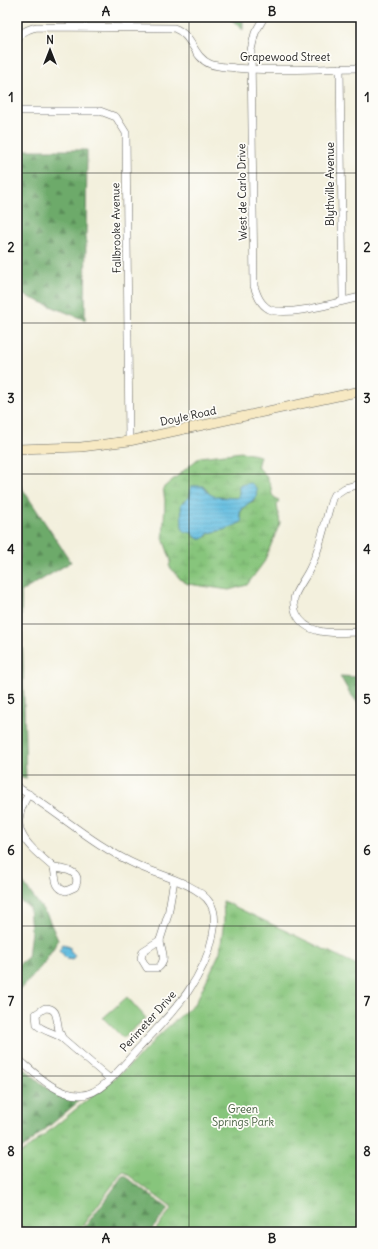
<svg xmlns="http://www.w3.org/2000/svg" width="378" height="1249" viewBox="0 0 378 1249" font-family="Delius,sans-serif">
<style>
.grass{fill:url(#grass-tufts);stroke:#52704c}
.forest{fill:url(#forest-firs);stroke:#446344}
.wetland{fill:url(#wetland-marsh);stroke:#52704c;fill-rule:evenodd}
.garden{fill:#87c57b;stroke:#52704c}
.water{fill:url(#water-rules);stroke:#406d7e}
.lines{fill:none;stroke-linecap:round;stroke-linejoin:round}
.street-casing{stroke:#676660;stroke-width:8}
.secondary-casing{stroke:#676660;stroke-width:10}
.street{stroke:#fff;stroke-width:7}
.secondary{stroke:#f7e9c3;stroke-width:9}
.grid{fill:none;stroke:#1c1c1c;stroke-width:1;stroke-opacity:0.55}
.labels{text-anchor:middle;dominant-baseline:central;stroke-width:3.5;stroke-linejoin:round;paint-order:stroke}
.street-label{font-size:11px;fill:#1c1c1c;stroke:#fdfcf7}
.park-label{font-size:11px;fill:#476042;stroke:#fdfcf7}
.neatline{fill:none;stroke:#1c1c1c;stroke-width:1.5}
.grid-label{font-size:13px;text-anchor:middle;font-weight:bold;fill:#1c1c1c}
</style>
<defs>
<pattern id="grass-tufts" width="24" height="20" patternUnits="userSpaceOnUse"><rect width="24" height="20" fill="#87c57b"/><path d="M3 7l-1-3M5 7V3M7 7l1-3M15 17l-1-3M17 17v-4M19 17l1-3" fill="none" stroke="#74a96a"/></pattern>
<pattern id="forest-firs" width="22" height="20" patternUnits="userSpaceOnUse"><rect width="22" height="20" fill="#6daa6b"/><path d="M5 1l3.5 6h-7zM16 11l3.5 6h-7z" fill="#598a57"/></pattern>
<pattern id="wetland-marsh" width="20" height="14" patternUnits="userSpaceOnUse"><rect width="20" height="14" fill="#87c57b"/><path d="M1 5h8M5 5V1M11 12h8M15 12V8" fill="none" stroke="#74a96a"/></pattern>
<pattern id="water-rules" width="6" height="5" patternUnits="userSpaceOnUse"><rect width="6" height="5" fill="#63bee1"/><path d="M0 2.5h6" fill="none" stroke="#55a3c0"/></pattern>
</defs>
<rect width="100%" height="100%" fill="#fdfcf7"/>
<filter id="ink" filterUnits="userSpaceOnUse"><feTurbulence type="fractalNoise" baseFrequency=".025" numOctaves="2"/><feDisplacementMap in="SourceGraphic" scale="8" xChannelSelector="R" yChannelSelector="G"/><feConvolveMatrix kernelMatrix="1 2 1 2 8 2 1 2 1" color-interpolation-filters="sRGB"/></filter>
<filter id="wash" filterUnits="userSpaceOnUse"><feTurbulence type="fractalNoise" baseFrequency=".012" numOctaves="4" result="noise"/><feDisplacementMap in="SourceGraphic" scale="16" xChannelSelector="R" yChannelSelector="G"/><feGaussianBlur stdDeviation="0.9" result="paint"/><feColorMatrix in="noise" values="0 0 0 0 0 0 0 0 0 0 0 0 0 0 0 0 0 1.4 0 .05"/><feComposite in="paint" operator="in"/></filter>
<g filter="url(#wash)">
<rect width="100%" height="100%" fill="#f3f0dd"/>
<path class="grass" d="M223,901L361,967V1232H154L172,1208L123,1171L78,1232H29L17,1222V1157L135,1061L160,1034L196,1002L220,952L224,920Z"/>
<g class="forest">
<path d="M228,17H243V30Z"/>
<path d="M21,150H87L85,320L21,294L19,198Z"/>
<path d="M20,485L71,562L21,592L26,779L17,777V559L20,558Z"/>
<path d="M340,676L361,677V707L349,692Z"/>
<path d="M17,875L47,915L58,940C47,961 34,977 17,992V966L28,957L31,931L29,907L17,899Z"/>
<path d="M17,1062L48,1089L64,1097L75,1098L78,1102L17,1153V1101L19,1099L17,1097Z"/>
<path d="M124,1175L168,1209L150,1232H81Z"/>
</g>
<path class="wetland" d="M242,452L260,456L257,467C266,473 272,485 272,495L279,501L277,505L280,523L264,562L247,585L229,590L188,584L181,580L169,566L171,561L163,538L165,501L163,488L200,457ZM240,485H246L254,501L247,503L240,513L241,522L227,529L209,533L207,536L194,537L192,532L182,528L183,502L190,497V490L205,488L212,497L237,498L239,495Z"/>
<path class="garden" d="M127,997L146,1018L123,1038L103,1018Z"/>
<g class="water">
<path d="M251,483L256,488C260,502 245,501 240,513C239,515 242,519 242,522L227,529L209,533L203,539H198L192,533L184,531L182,528L181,504L190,497L191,486H203C210,500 223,497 237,498L239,495V485Z"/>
<path d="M63,944L70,946V950L75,955L72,960L67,959L59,950Z"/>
</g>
</g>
<g filter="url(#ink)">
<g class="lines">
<defs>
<g id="street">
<path d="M264,17L255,33L251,50L254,286C257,295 260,304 269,309C287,318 340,301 361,297"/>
<path d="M17,42C20,32 28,29 37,27L174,28C193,35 193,57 210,64C218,67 227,67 235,68C276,72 319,68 361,68"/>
<path d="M340,68L343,300"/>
<path d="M17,111H100L116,117L126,133L129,441"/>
<path d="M361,484L345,488L333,496C325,519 322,544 311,566C307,576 299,585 295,595C293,601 294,608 296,613C307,638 338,632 361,632"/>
<path d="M17,787C58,812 94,846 139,866C159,875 198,884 210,903C216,912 215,925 213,935C204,982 170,1015 138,1049C124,1064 102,1095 81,1095C56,1096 35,1073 17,1058"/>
<path d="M29,794C5,830 28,845 54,868"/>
<path d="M54,868C65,869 83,871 75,887L66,891C54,888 56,877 54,868Z"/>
<path d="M160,940C161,951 168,960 158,968H147L141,958L143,951Z"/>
<path d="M160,940L168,915L174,880"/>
<path d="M45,1008C57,1008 56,1016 58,1025C58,1030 61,1034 62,1038C55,1033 43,1031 37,1025L36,1014Z"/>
<path d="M62,1038L110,1079"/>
</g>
<g id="secondary">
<path d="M17,449L81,447L129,441L361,391"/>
<path d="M17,1226L24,1232"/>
</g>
</defs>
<use href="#street" class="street-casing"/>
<use href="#secondary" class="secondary-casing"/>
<use href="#street" class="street"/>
<use href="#secondary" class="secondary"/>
</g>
</g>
<path class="grid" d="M189,17V1232M17,173H361M17,323H361M17,474H361M17,624H361M17,775H361M17,926H361M17,1076H361"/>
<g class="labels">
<g class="street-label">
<text x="285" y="57">Grapewood Street</text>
<text transform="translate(330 184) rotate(-90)">Blythville Avenue</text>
<text transform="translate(242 192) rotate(-91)">West de Carlo Drive</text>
<text transform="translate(116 228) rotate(-91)">Fallbrooke Avenue</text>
<text transform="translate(188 416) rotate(-12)">Doyle Road</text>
<text transform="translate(148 1021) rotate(-48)">Perimeter Drive</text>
</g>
<g class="park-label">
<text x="243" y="1109">Green<tspan x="243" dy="13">Springs Park</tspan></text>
</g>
</g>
<rect width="378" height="1249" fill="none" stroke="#fdfcf7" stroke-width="44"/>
<g transform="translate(50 50)" stroke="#fdfcf7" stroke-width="3" paint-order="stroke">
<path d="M0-3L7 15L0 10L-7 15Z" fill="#1c1c1c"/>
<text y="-6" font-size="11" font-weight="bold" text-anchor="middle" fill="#1c1c1c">N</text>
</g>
<rect x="22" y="22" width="334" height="1205" class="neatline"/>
<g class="grid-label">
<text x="106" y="16">A</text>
<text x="272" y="16">B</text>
<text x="11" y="102">1</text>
<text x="367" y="102">1</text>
<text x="11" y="252">2</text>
<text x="367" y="252">2</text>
<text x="11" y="403">3</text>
<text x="367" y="403">3</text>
<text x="11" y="554">4</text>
<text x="367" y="554">4</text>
<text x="11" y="704">5</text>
<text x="367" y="704">5</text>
<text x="11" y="855">6</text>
<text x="367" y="855">6</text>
<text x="11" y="1006">7</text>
<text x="367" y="1006">7</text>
<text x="11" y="1156">8</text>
<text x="367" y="1156">8</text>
<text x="106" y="1243">A</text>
<text x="272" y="1243">B</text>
</g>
</svg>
